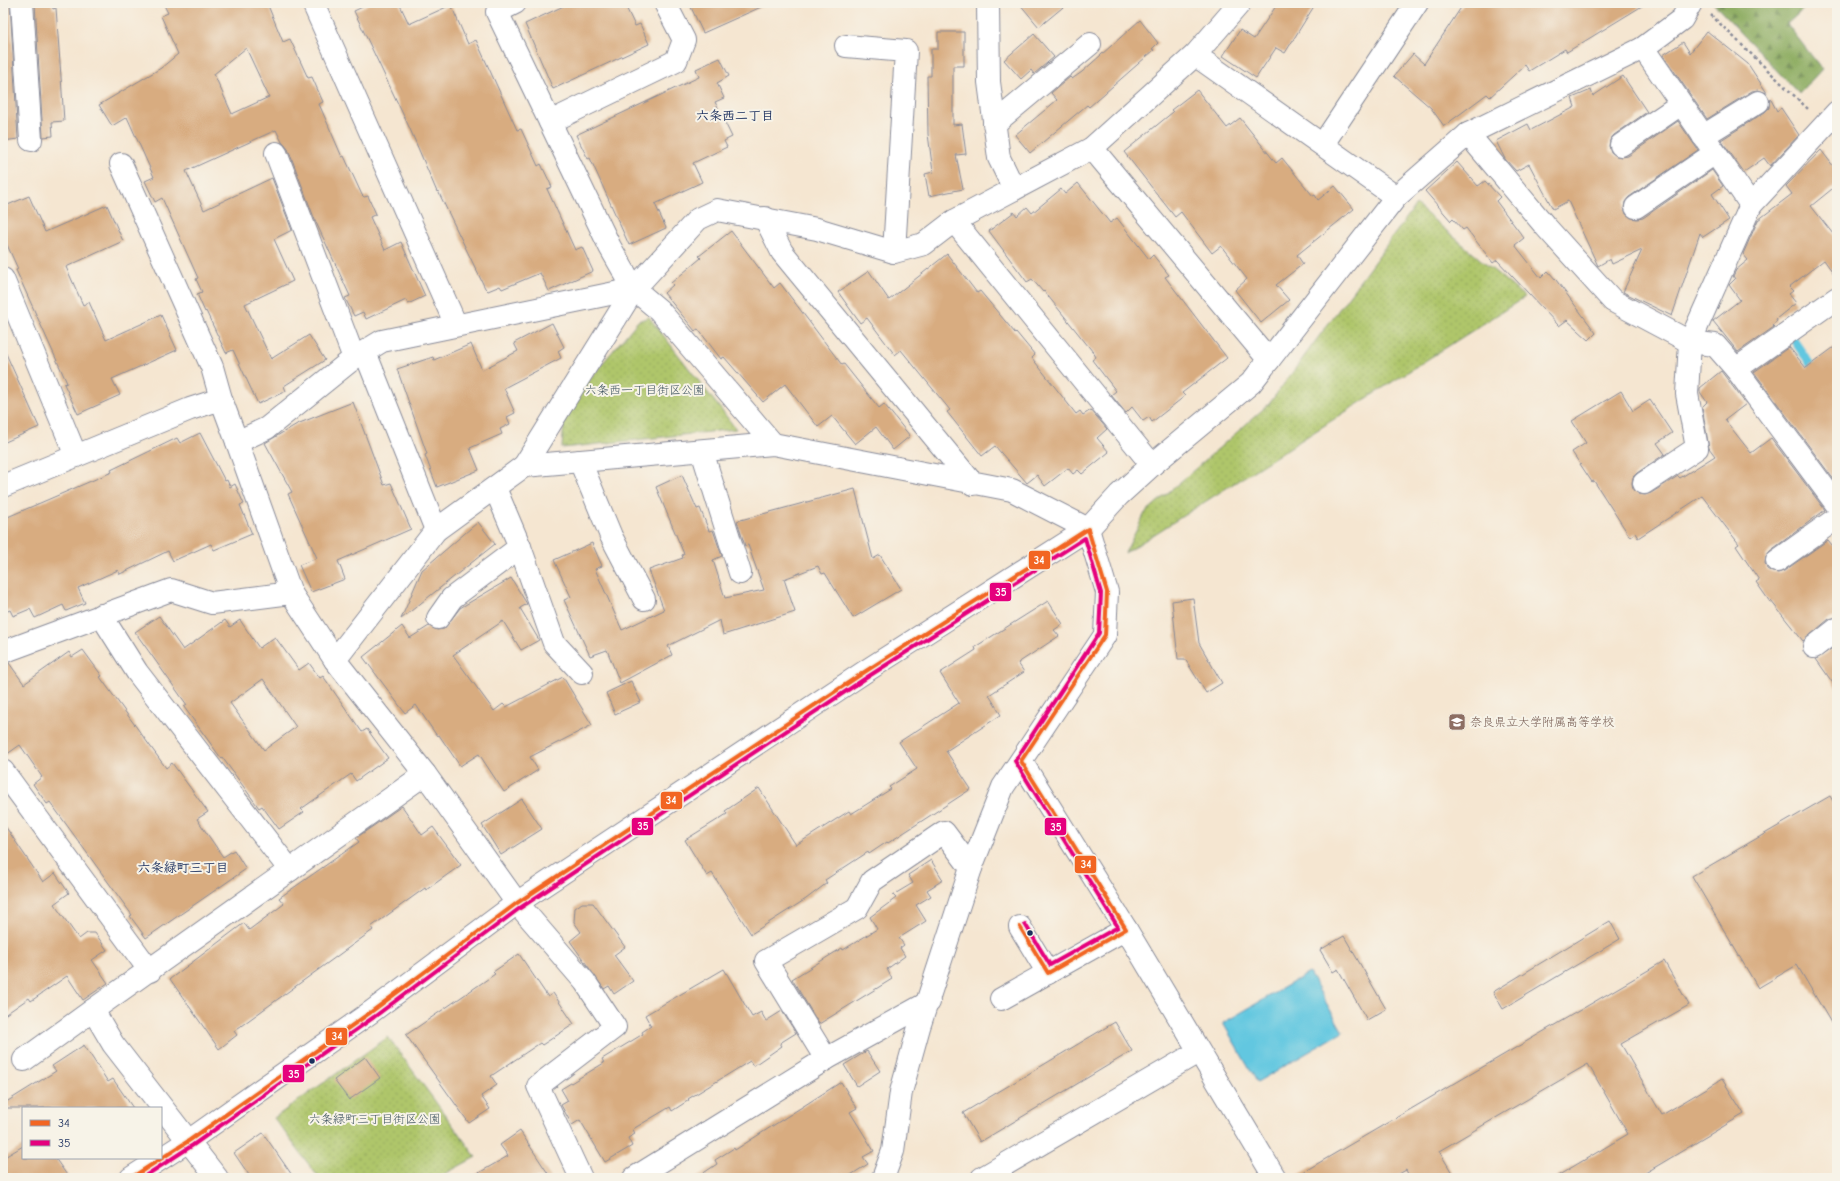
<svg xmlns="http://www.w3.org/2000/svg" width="1840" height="1181" viewBox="0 0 1840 1181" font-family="'Comic Neue','Klee One',sans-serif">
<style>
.grass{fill:url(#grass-dots);stroke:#657a64}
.forest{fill:url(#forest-firs);stroke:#536d5e}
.water{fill:#62c7e0;stroke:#3e7b9f}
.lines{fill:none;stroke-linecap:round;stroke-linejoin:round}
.stream{stroke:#62c7e0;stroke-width:8}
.building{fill:#d8ac80;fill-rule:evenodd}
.minor-casing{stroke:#888a98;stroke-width:24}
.path{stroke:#888a98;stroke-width:2.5;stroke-dasharray:3 3;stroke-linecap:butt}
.minor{stroke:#fff;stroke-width:22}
.bus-1-casing{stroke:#f7f3e8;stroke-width:7}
.bus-2-casing{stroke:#f7f3e8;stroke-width:7}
.bus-1{stroke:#f26522;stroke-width:4}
.bus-2{stroke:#e5007d;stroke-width:4}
.bus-dot{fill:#1b2f5e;stroke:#f7f3e8;stroke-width:1.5}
.labels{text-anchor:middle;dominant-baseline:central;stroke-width:4;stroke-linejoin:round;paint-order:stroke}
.park-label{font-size:12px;fill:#405561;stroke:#f7f3e8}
.education-label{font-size:12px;fill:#785e54;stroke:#f7f3e8;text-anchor:start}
.neighbourhood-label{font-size:13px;font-weight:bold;fill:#1b2f5e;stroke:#f7f3e8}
.line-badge{stroke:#f7f3e8;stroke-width:1.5}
.badge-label{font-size:11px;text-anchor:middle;font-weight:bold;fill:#fff}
</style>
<defs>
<pattern id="grass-dots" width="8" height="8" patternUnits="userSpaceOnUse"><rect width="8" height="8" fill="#afc66b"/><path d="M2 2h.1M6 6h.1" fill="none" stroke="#96aa5f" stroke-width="1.8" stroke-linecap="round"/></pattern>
<pattern id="forest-firs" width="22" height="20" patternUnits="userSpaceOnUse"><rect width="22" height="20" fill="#8bab5f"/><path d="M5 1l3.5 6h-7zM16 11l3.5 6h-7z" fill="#718c52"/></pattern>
</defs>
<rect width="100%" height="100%" fill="#f7f3e8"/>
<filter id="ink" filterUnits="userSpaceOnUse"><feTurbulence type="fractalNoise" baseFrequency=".025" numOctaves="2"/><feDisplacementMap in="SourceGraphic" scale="8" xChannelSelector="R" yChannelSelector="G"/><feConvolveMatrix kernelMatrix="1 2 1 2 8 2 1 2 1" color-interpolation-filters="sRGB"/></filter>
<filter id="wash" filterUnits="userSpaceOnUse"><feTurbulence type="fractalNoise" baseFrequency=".012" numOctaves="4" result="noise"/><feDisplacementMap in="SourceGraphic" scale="16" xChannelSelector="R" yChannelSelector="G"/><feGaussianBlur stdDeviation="0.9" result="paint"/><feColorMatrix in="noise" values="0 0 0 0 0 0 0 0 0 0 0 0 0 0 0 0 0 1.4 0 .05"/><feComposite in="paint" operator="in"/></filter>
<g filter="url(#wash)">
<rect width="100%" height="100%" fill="#f5e6d1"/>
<g class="grass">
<path d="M1416,205L1525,297L1125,553L1145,513L1269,404Z"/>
<path d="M649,317L736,429L562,448L565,408L638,321Z"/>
<path d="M388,1037L476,1157L437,1178H319L274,1118Z"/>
</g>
<path class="forest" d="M1713,3H1810L1787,24L1822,69L1799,94Z"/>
<path class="water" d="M1309,973L1343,1032L1257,1082L1223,1023Z"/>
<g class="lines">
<path class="stream" d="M1793,339L1817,374"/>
</g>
<g id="blocks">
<g class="building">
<path d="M3,3H10L18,139L3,141Z"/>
<path d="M35,3H52L53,9L56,8L61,77L64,121L52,122L53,136L43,137Z"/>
<path d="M163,3H267L283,42L290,39L308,78L312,77L323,102L319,104L342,157L344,156L362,195L364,197L368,196L376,214L370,217L385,250L401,242L425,296L408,304L406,300L366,319L363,312L354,316L345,298L350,296L315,220L288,149L282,142L276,130L186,171L204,210L272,178L292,230L274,239L293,281L245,304L271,359L309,335L325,360L284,386L286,391L258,404L233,350L226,353L206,311L205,312L197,294L202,292L196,279L198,278L162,198L155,202L145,181L154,177L127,117L112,126L99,105L161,68L178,54L161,16L168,13ZM246,48L269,97L232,114L214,74Z"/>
<path d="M371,3H399L409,24L451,5L468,44L476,40L517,130L521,129L538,166L541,164L552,187L547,189L575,250L582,247L593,271L549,291L540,273L502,289L500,286L488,291L485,288L438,191L437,192L410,129L354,11Z"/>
<path d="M570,3H624L635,26L640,24L649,44L553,89L525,24Z"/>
<path d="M689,3H770L703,33Z"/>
<path d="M1019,3H1068L1039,27Z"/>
<path d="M1278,3H1316L1285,53L1276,48L1256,78L1223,56L1240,30L1254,39Z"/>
<path d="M1464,3H1647L1567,52L1565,49L1529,71L1525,65L1490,97L1487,94L1444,126L1431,108L1394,76L1413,54L1424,64Z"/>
<path d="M1140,20L1158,43L1152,49L1154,50L1089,107L1087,105L1030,153L1015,135L1057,100L1051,93L1070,77L1072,79L1082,72Z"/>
<path d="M1707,31L1748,64L1767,93L1758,90L1752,91L1707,119L1663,55L1683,42L1690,53Z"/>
<path d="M938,32H964V66H953V125L962,124L966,154L956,155L963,189L929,196L925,174L933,172L928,134L927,76H931V49H938Z"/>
<path d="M1034,34L1054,57L1034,74L1031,70L1021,79L1004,60Z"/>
<path d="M720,58L729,76L717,83L724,98L715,102L732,137L724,141L727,147L693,163L702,182L655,204L666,228L629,245L590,158L588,159L576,135L699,77L696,69Z"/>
<path d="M1623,76L1647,112L1614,135L1610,140L1609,146L1611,152L1616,156L1622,157L1628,156L1678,121L1698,150L1629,197L1625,202L1624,208L1626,214L1631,218L1637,219L1643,218L1712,170L1723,186L1712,194L1729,220L1703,237L1700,233L1672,316L1623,292L1642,250L1612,264L1610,259L1598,266L1568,201L1553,209L1529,164L1516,171L1505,159L1496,141L1528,124L1531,130L1575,107L1572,98L1591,90L1593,96Z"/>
<path d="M1197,90L1227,128L1240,118L1276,163L1282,158L1313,196L1315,195L1318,200L1335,186L1354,209L1297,255L1303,264L1276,285L1289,300L1261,323L1235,290L1247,279L1221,246L1212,253L1181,212L1175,217L1124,152L1173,112L1171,110Z"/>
<path d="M1770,98L1777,111L1781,108L1799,135L1770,166L1764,158L1744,172L1721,140L1765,112L1769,108Z"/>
<path d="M1821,150L1837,171V185L1811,206L1837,239V278L1824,260L1789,287L1793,291L1789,294L1796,303L1776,319L1777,321L1772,325L1774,327L1738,352L1713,321L1740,300L1729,285L1735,279L1733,276L1736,270L1748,260L1743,254L1758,220L1792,194L1786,186Z"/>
<path d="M1457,162L1478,186L1485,181L1500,197L1496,201L1524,238L1515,245L1541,278L1548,271L1556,280L1596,333L1589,340L1567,320L1559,326L1497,260L1493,263L1466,228L1463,230L1453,219L1451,221L1425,191Z"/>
<path d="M1078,183L1110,223L1117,218L1149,259L1153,255L1169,275L1165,277L1227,358L1182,393L1185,396L1152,422L1149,417L1143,421L1132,407L1126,413L1111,395L1116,391L1092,360L1096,357L1093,352L1044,291L1043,292L1032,279L1027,282L989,231L1014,212L1017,216L1027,207L1032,213L1061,189L1065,194Z"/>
<path d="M29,196L45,232L107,205L123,241L66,267L83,305L89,302L106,340L161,315L177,350L112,379L120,395L78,414L64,384L67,383L16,270L18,269L3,236V207Z"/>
<path d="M731,231L774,288L780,283L842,365L844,364L879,408L884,404L910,436L893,450L876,427L855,444L832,416L818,427L785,384L763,402L724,357L721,359L698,329L695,331L664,293L673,285L671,283L701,258L699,256Z"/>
<path d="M947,254L977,293L980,291L1015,333L1016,332L1035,355L1032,358L1076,414L1080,411L1083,415L1091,410L1107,429L1097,438L1109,452L1082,474L1078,470L1073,474L1068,468L1045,486L1037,475L1027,483L995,446L982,456L947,412L950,410L901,350L895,355L867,318L860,323L838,292L869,271L889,300Z"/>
<path d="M552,323L564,347L558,351L561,358L504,388L515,413L507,417L510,424L500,429L502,434L470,448L479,470L437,487L425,455L427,454L397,369L433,357L434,360L471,344L482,370L518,351L514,343Z"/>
<path d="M1837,345V484L1754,372L1789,347L1806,368Z"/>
<path d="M3,347L39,427L3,443Z"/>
<path d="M1721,371L1746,404L1725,420L1751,453L1771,438L1825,510L1770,551L1766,556L1765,563L1767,569L1772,572L1778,573L1784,571L1828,540L1837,551V617L1829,619L1803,641L1771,601L1770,602L1756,582L1759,580L1736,546L1739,544L1702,496L1638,538L1635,533L1630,537L1594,481L1592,482L1572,452L1586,443L1572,421L1621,391L1633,411L1650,400L1672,433L1657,443L1665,454L1637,473L1633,477L1632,483L1633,490L1639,494L1645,495L1651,493L1678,476L1680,478L1715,456L1709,448L1702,407L1707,402L1700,392V388Z"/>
<path d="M353,402L384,485L391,483L411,529L338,561L345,579L311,592L299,565L317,558L288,494L292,492L265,443L297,424Z"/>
<path d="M200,433L225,481L227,480L230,487L235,484L244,504L240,505L252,534L214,550L211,544L173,561L168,551L120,574L118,570L78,588L85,603L66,611L63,605L35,618L30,609L13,616L10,610L3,613V519L112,472L111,470L177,438L180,443Z"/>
<path d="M682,475L697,509L700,508L709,531L713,530L722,556L713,560L725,598L764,590L748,545L745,546L737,521L855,489L873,559L880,555L901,589L853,618L825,573L822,574L818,566L784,579L795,612L723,635L720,620L668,646L672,655L620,683L607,650L590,656L564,600L571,597L554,560L592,543L602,566L595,569L622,630L664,610L649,570L683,558L682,555L684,554L656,487Z"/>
<path d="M478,522L495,544L401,619L422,570Z"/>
<path d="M511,578L527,604L520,608L539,640L521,650L503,621L453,655L494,711L503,704L506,707L563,677L592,725L530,757L538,770L504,792L479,754L460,766L439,735L437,736L416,705L405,713L363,657L402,626L410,638L429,626L437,630L444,629L460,608Z"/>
<path d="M1193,598L1199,643L1222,683L1206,693L1185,659H1178L1172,601Z"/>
<path d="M1048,601L1063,624L1054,630L1059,636L1018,663L1024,672L989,695L1001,715L946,751L971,789L888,843L887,842L869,854L868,852L825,880L827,883L806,899L751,934L712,873L707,876L685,840L727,814L725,811L759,788L796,845L849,811L851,814L891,789L889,787L917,769L899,742L959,703L940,673L976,650L975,647Z"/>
<path d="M159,616L183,650L225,620L230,627L240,620L259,648L275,637L299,670L309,663L320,678L323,676L362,732L367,729L388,758L356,781L351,774L301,809L304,812L279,829L262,806L259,808L222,757L221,758L184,707L187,705L135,632ZM263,679L296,727L264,750L230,703Z"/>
<path d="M1837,645V689L1816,659Z"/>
<path d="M83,650L102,676L100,677L166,768L172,763L208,812L197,819L223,857L234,850L246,869L146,938L130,916L132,915L50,802L47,804L33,784L42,777L20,745L3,757V664L9,663L24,684L69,652L72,657Z"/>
<path d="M631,681L641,702L615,714L606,693Z"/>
<path d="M1830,796L1837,808V1033L1797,965L1758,988L1692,876Z"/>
<path d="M522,799L542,829L501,855L482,825Z"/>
<path d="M402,806L422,835L433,827L461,865L426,890L425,888L371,927L373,930L234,1031L237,1035L219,1049L170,979L244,923L249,930L284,904L279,898L359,842L356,838Z"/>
<path d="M3,823L43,882L55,873L69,893L54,904L79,939L87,933H95L107,950L92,960L108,983L83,1000L67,976L31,1001L29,998L3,1016Z"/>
<path d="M931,860L943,880L927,890L931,896L916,905L926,921L899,938L904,945L900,948L905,956L887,969L892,979L819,1024L792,979L842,948L843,950L877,929L870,917L896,898L893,895L913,883L908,875Z"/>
<path d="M582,903H593L625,947L614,955L633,981L614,994L609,986L604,989L570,941L581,932L574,922L575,908Z"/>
<path d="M1610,921L1620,939L1503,1009L1493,992Z"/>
<path d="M1344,936L1386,1009L1367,1020L1338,969L1333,972L1320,950Z"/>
<path d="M519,954L548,997L553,993L574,1024L542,1045L540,1043L491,1076L497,1085L481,1096L490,1109L469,1123L406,1035L495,974L493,972Z"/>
<path d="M1664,961L1689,1005L1621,1044L1662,1115L1722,1079L1744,1114L1637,1178H1554L1628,1134L1588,1064L1439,1151L1455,1178H1410L1406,1170L1392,1178H1293Z"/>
<path d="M724,969L752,1017L761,1012L766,1021L782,1011L796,1033L780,1043L782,1046L753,1066L750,1061L688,1099L689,1100L672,1111L670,1107L633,1129L635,1134L628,1138L632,1146L605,1162L580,1120L572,1125L561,1105L568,1101L561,1089L604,1063L602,1059L643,1034L642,1032L651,1026L645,1015Z"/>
<path d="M1115,1022L1132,1051L980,1142L963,1113Z"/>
<path d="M84,1045L108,1082L113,1079L133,1108H3V1104L56,1071L52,1066Z"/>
<path d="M867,1051L880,1071L857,1086L844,1065Z"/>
<path d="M365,1057L380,1078L349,1100L334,1080Z"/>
<path d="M841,1082L857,1108L850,1112L874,1151L863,1157L868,1164L846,1178H696L717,1164L715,1160L734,1148L735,1150Z"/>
<path d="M520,1131L551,1178H470L508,1156L500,1145Z"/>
<path d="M263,1133L294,1178H251L234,1153Z"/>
<path d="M23,1146V1158H55L69,1178H9L3,1170V1158Z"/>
</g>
</g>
</g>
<g filter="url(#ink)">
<use href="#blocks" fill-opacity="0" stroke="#888a98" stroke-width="1"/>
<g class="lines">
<defs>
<g id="minor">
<path d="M22,3L31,140"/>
<path d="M313,3L456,325"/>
<path d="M515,3L497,12L610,247L634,289L659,310L773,444"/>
<path d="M988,3L989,82L999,158L1014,189"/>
<path d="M1240,3L1195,55L1396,197"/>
<path d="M846,46L906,51L894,252"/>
<path d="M1643,48L1751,205"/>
<path d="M550,122L676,61L684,40L665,3"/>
<path d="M994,124L1090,44"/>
<path d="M1468,134L1546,227L1613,301L1690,342L1751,205L1837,112"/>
<path d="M1703,136L1758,102"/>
<path d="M1323,144L1417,3"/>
<path d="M1621,145L1681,104"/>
<path d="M1092,148L1269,360"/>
<path d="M276,153L354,358"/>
<path d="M121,164L212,367L221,399L237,442L291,593L335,660L425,774L517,903L585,982L615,1027L538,1086L581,1178"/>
<path d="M1636,207L1715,153"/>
<path d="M765,218L782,252L973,484"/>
<path d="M954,221L1152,465"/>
<path d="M3,279L76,456"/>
<path d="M365,352L436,530"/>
<path d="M1736,369L1837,298"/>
<path d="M237,442L267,428L354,358L382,341L634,289L698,219L717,210L817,229L894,252L924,244L954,221L1092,148L1195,55"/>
<path d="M702,451L740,573"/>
<path d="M580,461L611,536L644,599"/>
<path d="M524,466L634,289"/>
<path d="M1644,483L1697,448L1687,394L1690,342L1715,345L1736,369L1837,505"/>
<path d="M3,486L190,409L221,399"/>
<path d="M495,488L520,547L554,643L582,673"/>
<path d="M1777,561L1837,518"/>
<path d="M101,615L137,672L290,870"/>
<path d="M438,618L452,598L520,547"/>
<path d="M1814,647L1837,629"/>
<path d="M3,652L171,590L212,603L291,593"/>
<path d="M335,660L436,530L524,466L773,444L1012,490L1088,529L1107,592L1105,635L1003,787L971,868L919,1027L901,1092L893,1151L883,1178"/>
<path d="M1021,761L1126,929L1275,1178"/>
<path d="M3,771L150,971"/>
<path d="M1020,927L1048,973"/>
<path d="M1001,999L1126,929"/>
<path d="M826,1059L766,961L857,908L872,881L944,832L971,868"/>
<path d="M24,1060L93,1010"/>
<path d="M131,1178L190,1140L371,1012L517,903L866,671L1088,529L1119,495L1152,465L1251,383L1396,197L1468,134L1643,48L1682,19L1691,3"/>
<path d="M217,1178L113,1044L93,1010L425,774"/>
<path d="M634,1178L826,1059L929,1002"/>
<path d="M982,1178L1198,1052"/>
</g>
</defs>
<use href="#minor" class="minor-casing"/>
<path class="path" d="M1711,15L1808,109"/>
<use href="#minor" class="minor"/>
<defs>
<path id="bus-1" d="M131,1178L190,1140L371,1012L517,903L866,671L1088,529L1107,592L1105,635L1021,761L1126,929L1048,973L1020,927"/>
<path id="bus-2" d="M142,1178L193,1145L374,1017L520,908L869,676L1085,538L1101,593L1099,633L1015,761L1118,927L1050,965L1025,924"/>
</defs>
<use href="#bus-1" class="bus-1-casing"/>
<use href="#bus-2" class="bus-2-casing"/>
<use href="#bus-1" class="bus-1"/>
<use href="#bus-2" class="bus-2"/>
</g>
</g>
<defs>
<symbol id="school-square" viewBox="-11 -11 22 22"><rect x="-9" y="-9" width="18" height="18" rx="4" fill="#8d6e63" stroke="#f7f3e8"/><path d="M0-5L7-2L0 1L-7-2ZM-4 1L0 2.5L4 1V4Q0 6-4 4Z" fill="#fff"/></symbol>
</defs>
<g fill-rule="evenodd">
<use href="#school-square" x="1447" y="712" width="20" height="20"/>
</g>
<g class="bus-dot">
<circle cx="1030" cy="933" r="3.5"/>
<circle cx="312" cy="1061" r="3.5"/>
</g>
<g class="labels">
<g class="park-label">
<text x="645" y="390">六条西一丁目街区公園</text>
<text x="375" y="1119">六条緑町三丁目街区公園</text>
</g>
<g class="education-label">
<text x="1470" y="722">奈良県立大学附属高等学校</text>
</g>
<g class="neighbourhood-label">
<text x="735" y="115">六条西二丁目</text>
<text x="183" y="867">六条緑町三丁目</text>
</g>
</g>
<g class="line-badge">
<rect x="1028" y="550" width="23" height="20" rx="4" fill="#f26522"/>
<rect x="989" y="582" width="23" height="20" rx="4" fill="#e5007d"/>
<rect x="660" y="791" width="23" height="19" rx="4" fill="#f26522"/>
<rect x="631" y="817" width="23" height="19" rx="4" fill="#e5007d"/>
<rect x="1044" y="817" width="23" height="19" rx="4" fill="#e5007d"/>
<rect x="1074" y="855" width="23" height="19" rx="4" fill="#f26522"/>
<rect x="325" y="1027" width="23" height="19" rx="4" fill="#f26522"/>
<rect x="282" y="1064" width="23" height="19" rx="4" fill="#e5007d"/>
</g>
<g class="badge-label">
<text x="1039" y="564">34</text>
<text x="1001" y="596">35</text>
<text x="671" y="804">34</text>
<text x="643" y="830">35</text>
<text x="1056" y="831">35</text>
<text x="1086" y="868">34</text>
<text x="337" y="1040">34</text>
<text x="294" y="1078">35</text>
</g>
<rect width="1840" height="1181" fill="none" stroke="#f7f3e8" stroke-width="16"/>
<rect x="22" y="1107" width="140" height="52" fill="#f7f3e8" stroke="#9fa5b1"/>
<rect x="30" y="1120" width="20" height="6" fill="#f26522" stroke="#9fa5b1"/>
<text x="58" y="1127" font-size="12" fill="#1b2f5e">34</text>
<rect x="30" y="1140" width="20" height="6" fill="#e5007d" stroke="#9fa5b1"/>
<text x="58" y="1147" font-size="12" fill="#1b2f5e">35</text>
</svg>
